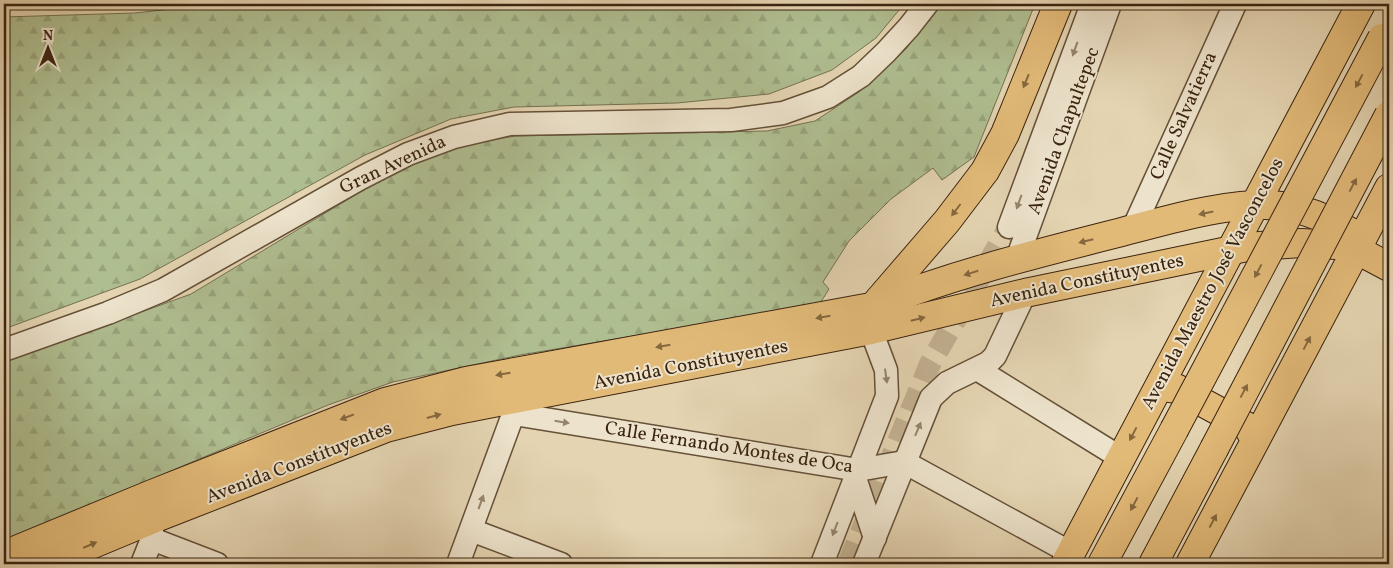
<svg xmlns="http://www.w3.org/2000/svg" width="1393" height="568" viewBox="0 0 1393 568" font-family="Vollkorn,serif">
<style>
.forest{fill:url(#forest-firs);stroke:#757150}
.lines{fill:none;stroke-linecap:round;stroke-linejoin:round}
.minor-tunnel{stroke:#c2b191;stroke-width:22;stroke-dasharray:22 11;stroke-linecap:butt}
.minor-casing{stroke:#655038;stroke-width:25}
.major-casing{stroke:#3b2410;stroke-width:30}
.highway-casing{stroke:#3b2410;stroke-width:30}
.minor{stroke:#ede3cc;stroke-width:22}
.major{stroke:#e2ba78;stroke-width:28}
.highway{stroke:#e2ba78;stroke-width:28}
.highway-bridge-casing{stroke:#3b2410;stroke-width:30;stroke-linecap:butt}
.highway-bridge{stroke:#e2ba78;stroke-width:28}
.oneway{fill:#94846e}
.oneway2{fill:#86683f}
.labels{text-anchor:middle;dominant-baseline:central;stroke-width:4;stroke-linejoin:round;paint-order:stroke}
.street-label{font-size:19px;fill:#3b2410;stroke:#ede3cc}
</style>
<defs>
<pattern id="forest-firs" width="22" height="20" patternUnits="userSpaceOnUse" patternTransform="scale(1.25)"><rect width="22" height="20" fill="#afbe90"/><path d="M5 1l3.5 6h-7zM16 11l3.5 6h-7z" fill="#97a37b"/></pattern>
</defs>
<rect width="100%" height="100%" fill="#e4d4b1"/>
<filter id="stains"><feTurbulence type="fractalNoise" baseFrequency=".004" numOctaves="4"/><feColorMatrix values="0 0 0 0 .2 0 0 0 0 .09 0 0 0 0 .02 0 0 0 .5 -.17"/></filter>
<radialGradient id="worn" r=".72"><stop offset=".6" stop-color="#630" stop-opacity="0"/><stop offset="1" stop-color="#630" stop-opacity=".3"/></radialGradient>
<g class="forest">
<path d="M218,4H904L876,38L832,70L769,94L677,103L514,107L451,119L365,155L140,279L4,329V17L135,13Z"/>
<path d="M936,4H1035L974,157L942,180L933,168L891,199L849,241L823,282L829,289L819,305L520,355L393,382L328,405L4,541V362L191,294L385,177L434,155L475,143L515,136L767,131L815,121L859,92L907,48Z"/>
</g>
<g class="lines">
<path class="minor-tunnel" d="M848,564L930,364L1009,227"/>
<defs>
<g id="minor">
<path d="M1009,227L1092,4"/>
<path d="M1133,229L1235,4"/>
<path d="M1017,259L1110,4"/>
<path d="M4,350L108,313L163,290L361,178L408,154L454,137L510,124L731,120L783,113L828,97L861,76L886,52L909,27L927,4"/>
<path d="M977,369L1121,458"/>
<path d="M514,414L858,470L904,462L1071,553"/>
<path d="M855,478L875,538"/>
<path d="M471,530L561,564"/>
<path d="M152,539L217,564"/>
<path d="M142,564L152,539V505"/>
<path d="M458,564L518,401"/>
<path d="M822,564L887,396L886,370L871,330"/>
<path d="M864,564L931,398L947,383L988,363L995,356L1025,293"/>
</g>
<g id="major">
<path d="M878,301L947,221L985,171L1005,134L1058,4"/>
<path d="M1170,388L1178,389L1248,427L1250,431"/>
<path d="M4,555L152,494L385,402L466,381L871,307C951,275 1035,254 1118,233C1160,222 1221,204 1264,205C1301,205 1331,220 1362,239"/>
<path d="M45,564L153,519L386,428L452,411L871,330L1025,293L1247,247L1301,243L1336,245L1357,250L1389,267"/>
<path d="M1065,564L1361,4"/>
<path d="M1190,564L1389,188"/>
</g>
<g id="highway">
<path d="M1102,564L1174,430"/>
<path d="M1153,564L1214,449"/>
</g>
</defs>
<use href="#minor" class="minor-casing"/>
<use href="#major" class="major-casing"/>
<use href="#highway" class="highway-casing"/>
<use href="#minor" class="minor"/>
<use href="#major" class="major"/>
<use href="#highway" class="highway"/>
<defs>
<g id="highway-bridge">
<path d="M1174,430L1382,38"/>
<path d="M1214,449L1389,115"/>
</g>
</defs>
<use href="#highway-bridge" class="highway-bridge-casing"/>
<use href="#highway-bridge" class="highway-bridge"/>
</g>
<defs><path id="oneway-solid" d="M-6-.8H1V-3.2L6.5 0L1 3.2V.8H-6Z" transform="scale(1.25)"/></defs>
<g class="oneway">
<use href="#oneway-solid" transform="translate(1075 49) rotate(110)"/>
<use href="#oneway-solid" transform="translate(1019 202) rotate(110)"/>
<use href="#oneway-solid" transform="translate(886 376) rotate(82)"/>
<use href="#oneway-solid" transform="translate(562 422) rotate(9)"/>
<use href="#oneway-solid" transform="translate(918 429) rotate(-67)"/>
<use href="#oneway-solid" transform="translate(481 502) rotate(-70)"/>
<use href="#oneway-solid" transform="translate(835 529) rotate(111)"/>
</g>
<g class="oneway2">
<use href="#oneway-solid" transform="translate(1026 81) rotate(112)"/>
<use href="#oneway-solid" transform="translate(1359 81) rotate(118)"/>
<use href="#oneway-solid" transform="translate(1353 185) rotate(-62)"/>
<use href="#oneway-solid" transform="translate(956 210) rotate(127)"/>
<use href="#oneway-solid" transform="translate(1206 213) rotate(168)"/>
<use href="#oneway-solid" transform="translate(1086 241) rotate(166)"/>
<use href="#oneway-solid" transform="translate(1258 271) rotate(118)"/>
<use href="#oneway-solid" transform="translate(971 273) rotate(163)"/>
<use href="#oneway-solid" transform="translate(823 317) rotate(170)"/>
<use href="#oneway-solid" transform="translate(918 319) rotate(-14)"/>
<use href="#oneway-solid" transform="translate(1307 343) rotate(-62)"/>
<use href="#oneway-solid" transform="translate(663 346) rotate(170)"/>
<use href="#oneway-solid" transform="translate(503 374) rotate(170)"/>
<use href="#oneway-solid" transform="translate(1244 391) rotate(-62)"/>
<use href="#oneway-solid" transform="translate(434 416) rotate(-15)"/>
<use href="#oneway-solid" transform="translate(347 417) rotate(159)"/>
<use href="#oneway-solid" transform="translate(1133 434) rotate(118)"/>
<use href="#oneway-solid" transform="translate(1134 504) rotate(118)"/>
<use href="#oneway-solid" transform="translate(1213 521) rotate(-62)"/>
<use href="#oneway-solid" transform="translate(90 545) rotate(-23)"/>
</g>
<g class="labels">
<g class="street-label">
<text transform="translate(1184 116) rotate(-66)">Calle Salvatierra</text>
<text transform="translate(1064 131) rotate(-70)">Avenida Chapultepec</text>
<text transform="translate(393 165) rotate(-25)">Gran Avenida</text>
<text transform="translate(1087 281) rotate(-12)">Avenida Constituyentes</text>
<text transform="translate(1213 284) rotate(-62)">Avenida Maestro José Vasconcelos</text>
<text transform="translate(691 365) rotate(-11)">Avenida Constituyentes</text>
<text transform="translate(729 448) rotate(9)">Calle Fernando Montes de Oca</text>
<text transform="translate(299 463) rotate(-21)">Avenida Constituyentes</text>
</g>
</g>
<rect width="1393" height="568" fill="none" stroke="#e4d4b1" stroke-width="20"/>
<rect x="5" y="5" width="1383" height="558" fill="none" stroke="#3b2410" stroke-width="2.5"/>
<rect x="10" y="10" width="1373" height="548" fill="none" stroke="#3b2410"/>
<g transform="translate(48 48)" stroke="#ede3cc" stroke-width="4" paint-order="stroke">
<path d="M0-4L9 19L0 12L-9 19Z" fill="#3b2410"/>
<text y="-8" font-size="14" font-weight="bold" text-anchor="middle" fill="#3b2410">N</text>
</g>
<rect width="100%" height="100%" filter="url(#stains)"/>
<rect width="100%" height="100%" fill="url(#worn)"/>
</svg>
